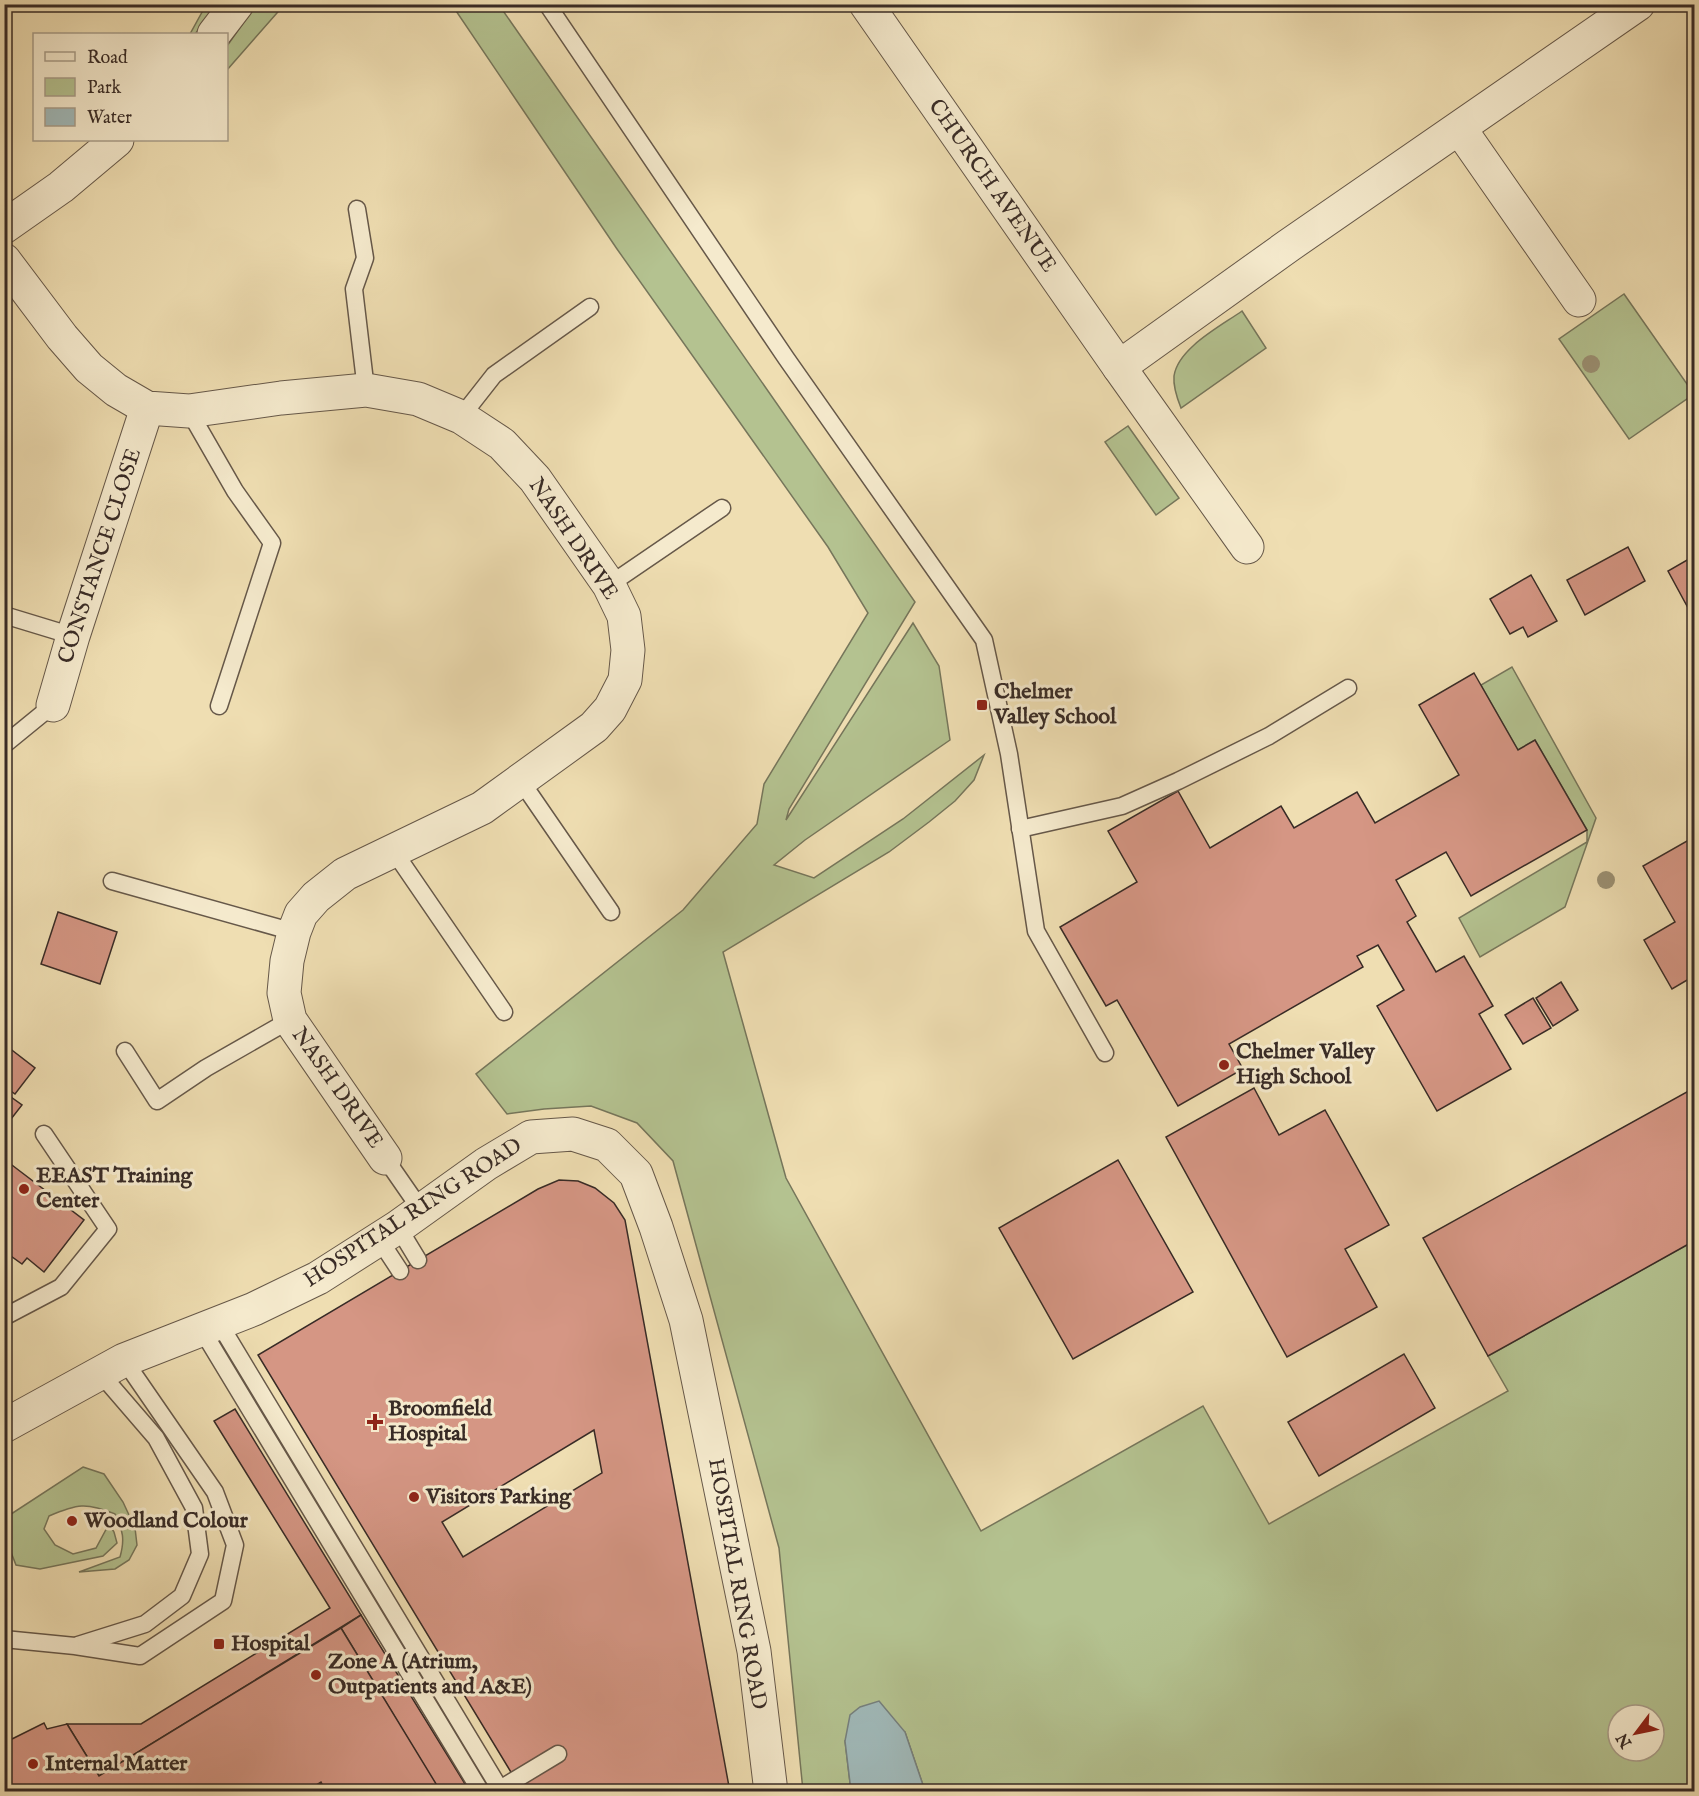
<svg xmlns="http://www.w3.org/2000/svg" width="1699" height="1796" viewBox="0 0 1699 1796" font-family="'IM FELL English',serif">
<style>
.green{fill:#b4c290;stroke:#76765b;stroke-width:1.5;fill-rule:evenodd}
.water{fill:#a0b9b9;stroke:#76807e;stroke-width:1.5}
.building{fill:#d59684;stroke:#382b26;stroke-width:1.5;fill-rule:evenodd}
.lines{fill:none;stroke-linecap:round;stroke-linejoin:round}
.lane-casing{stroke:#665849;stroke-width:19}
.street-casing{stroke:#665849;stroke-width:35}
.lane{stroke:#f5eacd;stroke-width:16}
.street{stroke:#f5eacd;stroke-width:33}
.tree{fill:#9b9073}
.poi-dot{fill:#8f2418;stroke:#f5eacd;stroke-width:2}
.labels{text-anchor:middle;dominant-baseline:central;stroke-width:6;stroke-linejoin:round;paint-order:stroke}
.street-label{font-size:22px;fill:#382b26;stroke:#f5eacd}
.poi-label{font-size:22px;font-weight:bold;fill:#382b26;stroke:#f5eacd;text-anchor:start}
</style>
<rect width="100%" height="100%" fill="#efdeb2"/>
<filter id="stains"><feTurbulence type="fractalNoise" baseFrequency=".00333" numOctaves="4"/><feColorMatrix values="0 0 0 0 .2 0 0 0 0 .09 0 0 0 0 .02 0 0 0 .5 -.17"/></filter>
<radialGradient id="worn" r=".72"><stop offset=".6" stop-color="#630" stop-opacity="0"/><stop offset="1" stop-color="#630" stop-opacity=".3"/></radialGradient>
<g class="green">
<path d="M206,5H218L195,34H190Z"/>
<path d="M256,5H284L227,70V46Z"/>
<path d="M452,5H499L915,602L789,809L786,820L913,623L939,666L950,740L805,840L774,865L814,878L903,819L984,755L974,780L955,801L929,822L889,852L723,952L786,1178L981,1531L1203,1406L1269,1524L1508,1391L1488,1356L1694,1241V1791H925L905,1732L845,1741L851,1791H803L779,1548L673,1161L637,1123L591,1106L544,1109L507,1114L476,1074L683,910L757,824L764,784L868,613L828,547L617,249ZM1618,1715H1654V1751H1618Z"/>
<path d="M1624,294L1694,394L1629,439L1559,339Z"/>
<path d="M1242,311L1266,348L1181,408C1177,398 1173,387 1174,376C1178,348 1221,326 1242,311Z"/>
<path d="M1128,426L1179,498L1156,515L1105,442Z"/>
<path d="M1512,667L1596,818L1565,907L1480,957L1459,918L1587,842V830L1535,740L1518,750L1481,685Z"/>
<path d="M83,1467L104,1474L123,1502L135,1528L137,1545L129,1560L115,1569L79,1572L120,1557C125,1539 123,1531 115,1514C86,1502 77,1504 49,1516L44,1529L55,1545L73,1554L96,1548L109,1524L114,1532L117,1543L103,1556L40,1569L16,1565L5,1537V1518Z"/>
</g>
<path class="water" d="M879,1701L905,1732L925,1791H851L845,1741L850,1715L860,1707Z"/>
<g class="building">
<path d="M1628,547L1645,581L1585,615L1567,580Z"/>
<path d="M1694,556V619L1668,571Z"/>
<path d="M1531,575L1557,621L1528,637L1523,627L1510,634L1490,599Z"/>
<path d="M1474,673L1518,750L1535,740L1587,830L1471,896L1446,852L1396,880L1416,916L1407,922L1436,972L1464,956L1493,1006L1479,1014L1511,1069L1437,1111L1377,1006L1404,990L1378,945L1357,956L1363,967L1229,1044L1243,1069L1178,1106L1117,1000L1106,1006L1060,927L1137,882L1108,831L1178,791L1210,848L1281,806L1294,828L1357,792L1375,823L1459,775L1419,705Z"/>
<path d="M1694,837V976L1672,989L1644,940L1675,922L1643,866Z"/>
<path d="M58,912L117,932L100,984L41,964Z"/>
<path d="M1561,982L1578,1010L1553,1026L1536,998Z"/>
<path d="M1533,998L1551,1028L1523,1044L1505,1015Z"/>
<path d="M4,1044L35,1068L15,1094L4,1086Z"/>
<path d="M1254,1088L1279,1135L1325,1110L1389,1225L1345,1249L1377,1307L1287,1357L1166,1137Z"/>
<path d="M1694,1088V1241L1488,1356L1423,1238Z"/>
<path d="M4,1092L22,1105L4,1128Z"/>
<path d="M4,1159L84,1220L44,1272L27,1258L22,1264L4,1251Z"/>
<path d="M1118,1160L1193,1292L1073,1359L999,1228Z"/>
<path d="M559,1180L578,1181L595,1188L614,1203L625,1220L730,1792H523L258,1355L538,1189ZM594,1430L602,1473L463,1557L442,1522Z"/>
<path d="M1404,1354L1435,1408L1319,1476L1288,1422Z"/>
<path d="M235,1409L361,1615L99,1776L67,1724H141L330,1608L214,1421Z"/>
<path d="M361,1615L470,1792H440L341,1628Z"/>
<path d="M341,1628L441,1792H326L321,1782L305,1792H4V1745L12,1739L44,1723L47,1729L67,1724L99,1776Z"/>
</g>
<g class="lines">
<defs>
<g id="lane">
<path d="M547,4L786,358L984,640L1009,754L1036,931L1105,1053"/>
<path d="M357,209L365,258L354,289L366,390"/>
<path d="M189,411L235,491L272,543L219,706"/>
<path d="M461,417L494,375L590,307"/>
<path d="M609,585L722,508"/>
<path d="M4,615L73,636"/>
<path d="M4,745L53,705"/>
<path d="M521,781L611,912"/>
<path d="M1020,829L1122,806L1178,781L1269,736L1348,688"/>
<path d="M393,850L504,1012"/>
<path d="M112,881L294,932"/>
<path d="M125,1051L157,1101L206,1068L290,1020"/>
<path d="M385,1158L421,1210"/>
<path d="M398,1227L418,1260"/>
<path d="M379,1239L400,1271"/>
<path d="M4,1317L61,1287L108,1229L44,1134"/>
<path d="M219,1323L500,1789L558,1754"/>
<path d="M202,1330L481,1792"/>
<path d="M4,1639L75,1646L140,1656L223,1601L235,1545L215,1492L124,1360"/>
<path d="M78,1645L145,1624L182,1596L200,1554L194,1508L156,1438L100,1373"/>
</g>
<g id="street">
<path d="M866,4L1119,367L1288,246L1638,4"/>
<path d="M214,34L237,4"/>
<path d="M1460,129L1579,300"/>
<path d="M4,227L61,187L117,140"/>
<path d="M4,260L62,337L89,368L116,390L147,408L189,411L281,398L366,390L418,399L461,417L502,444L535,479L609,585L624,616L628,650L625,680L610,709L594,727L482,808L345,874L316,897L301,914L294,932L287,961L284,993L290,1020L385,1158"/>
<path d="M1119,367L1247,547"/>
<path d="M53,705L73,636L147,408"/>
<path d="M4,1426L124,1360L254,1309L318,1278L398,1227L486,1164L531,1137L573,1134L607,1145L636,1174L656,1227L686,1320L754,1651L771,1792"/>
</g>
</defs>
<use href="#lane" class="lane-casing"/>
<use href="#street" class="street-casing"/>
<use href="#lane" class="lane"/>
<use href="#street" class="street"/>
</g>
<g class="tree">
<circle cx="1591" cy="364" r="9"/>
<circle cx="1606" cy="880" r="9"/>
</g>
<g class="poi-dot">
<rect x="976" y="699" width="12" height="12" rx="3"/>
<circle cx="1224" cy="1065" r="6"/>
<circle cx="24" cy="1189" r="6"/>
<path d="M372 1413h6v6h6v6h-6v6h-6v-6h-6v-6h6z"/>
<circle cx="414" cy="1497" r="6"/>
<circle cx="72" cy="1521" r="6"/>
<rect x="213" y="1638" width="12" height="12" rx="3"/>
<circle cx="316" cy="1675" r="6"/>
<circle cx="33" cy="1764" r="6"/>
</g>
<g class="labels">
<g class="street-label">
<text transform="translate(992 186) rotate(55)">CHURCH AVENUE</text>
<text transform="translate(573 539) rotate(56)">NASH DRIVE</text>
<text transform="translate(100 556) rotate(-72)">CONSTANCE CLOSE</text>
<text transform="translate(337 1088) rotate(55)">NASH DRIVE</text>
<text transform="translate(413 1213) rotate(-33)">HOSPITAL RING ROAD</text>
<text transform="translate(737 1584) rotate(80)">HOSPITAL RING ROAD</text>
</g>
<g class="poi-label">
<text x="994" y="692">Chelmer<tspan x="994" dy="25">Valley School</tspan></text>
<text x="1236" y="1052">Chelmer Valley<tspan x="1236" dy="25">High School</tspan></text>
<text x="36" y="1176">EEAST Training<tspan x="36" dy="25">Center</tspan></text>
<text x="388" y="1409">Broomfield<tspan x="388" dy="25">Hospital</tspan></text>
<text x="426" y="1497">Visitors Parking</text>
<text x="84" y="1521">Woodland Colour</text>
<text x="231" y="1644">Hospital</text>
<text x="328" y="1662">Zone A (Atrium,<tspan x="328" dy="25">Outpatients and A&amp;E)</tspan></text>
<text x="45" y="1764">Internal Matter</text>
</g>
</g>
<rect width="1699" height="1796" fill="none" stroke="#efdeb2" stroke-width="24"/>
<rect x="6" y="6" width="1687" height="1784" fill="none" stroke="#382b26" stroke-width="3"/>
<rect x="12" y="12" width="1675" height="1772" fill="none" stroke="#382b26" stroke-width="1.5"/>
<rect x="33" y="33" width="195" height="108" fill="#f5eacd" stroke="#a99e8a" stroke-width="1.5"/>
<rect x="45" y="52" width="30" height="9" fill="#f5eacd" stroke="#a99e8a" stroke-width="1.5"/>
<text x="87" y="63" font-size="18" fill="#382b26">Road</text>
<rect x="45" y="78" width="30" height="18" fill="#b4c290" stroke="#a99e8a" stroke-width="1.5"/>
<text x="87" y="93" font-size="18" fill="#382b26">Park</text>
<rect x="45" y="108" width="30" height="18" fill="#a0b9b9" stroke="#a99e8a" stroke-width="1.5"/>
<text x="87" y="123" font-size="18" fill="#382b26">Water</text>
<g transform="translate(1636 1733) rotate(238)"><circle r="28" fill="#f5eacd" stroke="#a99e8a" stroke-width="1.5"/>
<path d="M0-4.5L10 22L0 15L-10 22Z" fill="#8f2418"/>
<text y="-9" font-size="16" font-weight="bold" text-anchor="middle" fill="#382b26">N</text>
</g>
<rect width="100%" height="100%" filter="url(#stains)"/>
<rect width="100%" height="100%" fill="url(#worn)"/>
</svg>
